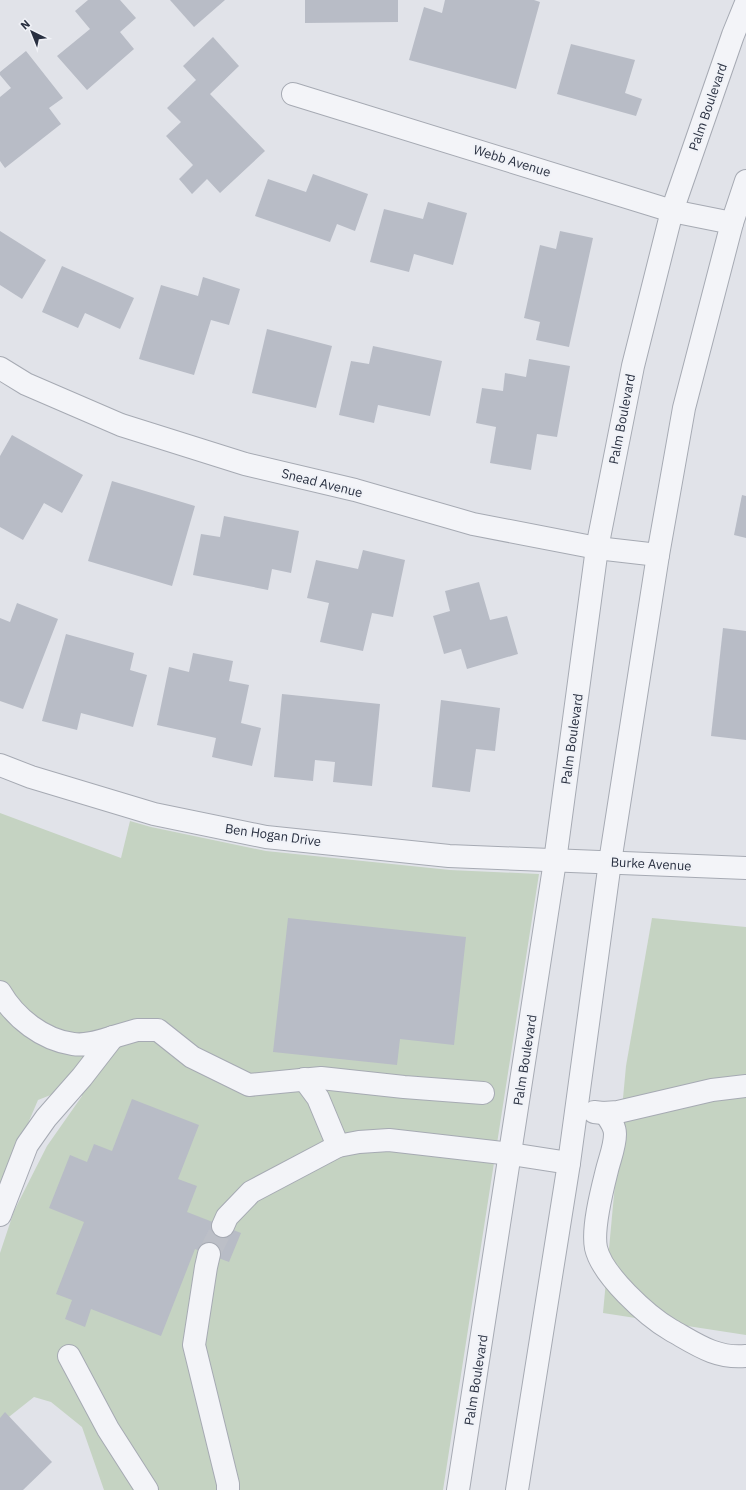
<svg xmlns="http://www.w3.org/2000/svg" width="746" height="1490" viewBox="0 0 746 1490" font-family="'IBM Plex Sans',sans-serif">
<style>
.green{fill:#c5d3c2}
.building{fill:#b8bcc6}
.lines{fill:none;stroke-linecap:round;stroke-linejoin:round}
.minor-tunnel{stroke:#bcbfc7;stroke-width:22;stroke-dasharray:22 11;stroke-linecap:butt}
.minor-casing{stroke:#a6aab3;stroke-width:24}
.minor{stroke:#f3f4f8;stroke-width:22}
.labels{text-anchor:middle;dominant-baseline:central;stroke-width:4;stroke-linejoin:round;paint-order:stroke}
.street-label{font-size:13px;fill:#293041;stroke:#f0f2f7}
</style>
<rect width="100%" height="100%" fill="#e1e3e9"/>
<g class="green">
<path d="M0,813L121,858L130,821L151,827L266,851L450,870L539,874L443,1490H104L82,1427L51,1402L34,1397L0,1424V1253L14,1211L47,1146L82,1096L81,1083L38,1100L0,1189Z"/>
<path d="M652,918L746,927V1335L603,1313L626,1066Z"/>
</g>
<g class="building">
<path d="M88,0H120L136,18L120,32L134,49L87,90L57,56L90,29L75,11Z"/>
<path d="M170,0H225L194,27Z"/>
<path d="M305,0H398V22L305,23Z"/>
<path d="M445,0H534L540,2L516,89L409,60L424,7L442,13Z"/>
<path d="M213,37L239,66L210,94L265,151L220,193L207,179L192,194L179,179L193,165L166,136L181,122L167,108L196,80L183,66Z"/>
<path d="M571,44L635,60L625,93L642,99L636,116L557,94Z"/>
<path d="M26,51L63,98L49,108L61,124L5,168L0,161V97L11,88L0,75V72Z"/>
<path d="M313,174L368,194L355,231L337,224L330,242L255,216L268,179L306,192Z"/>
<path d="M428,202L467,213L453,265L414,254L409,272L370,262L384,209L423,219Z"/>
<path d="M0,231L46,260L22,299L0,285Z"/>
<path d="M560,231L593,238L569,347L536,340L540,322L524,318L540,245L556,249Z"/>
<path d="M62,266L134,298L120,329L85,313L78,328L42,312Z"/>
<path d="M203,277L240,289L229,325L211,320L194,375L139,359L161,285L198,296Z"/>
<path d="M267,329L332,346L316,408L252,393Z"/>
<path d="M373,346L442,361L430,416L378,405L374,423L339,415L351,361L369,364Z"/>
<path d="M529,359L570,366L557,437L537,434L531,470L490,463L496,427L476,423L482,388L503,391L505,373L526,377Z"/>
<path d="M12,435L83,475L62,513L44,503L23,540L0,527V456Z"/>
<path d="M112,481L195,506L172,586L88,561Z"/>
<path d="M742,495L746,496V538L734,535Z"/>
<path d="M224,516L299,531L291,573L272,569L268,590L193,575L201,534L220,537Z"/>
<path d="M363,550L405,560L393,617L372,613L363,651L320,642L329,603L307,598L316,560L358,569Z"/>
<path d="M479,582L490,620L507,616L518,654L467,669L461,649L444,654L433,616L450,611L445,591Z"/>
<path d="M17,603L58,619L23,709L0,701V618L10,622Z"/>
<path d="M723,628L746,631V740L711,736Z"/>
<path d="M66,634L134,653L130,670L147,675L133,727L81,713L77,730L42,721Z"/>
<path d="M193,653L233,661L229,681L249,685L241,723L261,728L252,766L212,757L216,738L157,725L169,667L189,672Z"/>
<path d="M282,694L380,704L372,786L333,782L335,762L315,760L313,781L274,777Z"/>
<path d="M441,700L500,708L495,751L476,749L470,792L432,787Z"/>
<path d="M288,918L466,937L454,1045L400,1039L397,1065L273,1052Z"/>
<path d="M132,1099L199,1125L178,1179L197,1186L187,1212L241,1233L229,1262L195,1249L161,1336L91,1309L85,1327L65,1319L72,1300L56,1294L84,1222L49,1208L70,1155L87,1162L94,1144L112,1151Z"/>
<path d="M5,1412L52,1462L23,1490H0V1418Z"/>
</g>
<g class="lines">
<path class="minor-tunnel" d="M209,1254L223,1226"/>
<defs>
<g id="minor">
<path d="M293,94L672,211L732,223"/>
<path d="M0,368L26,384L121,425L245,464L355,490L473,524L597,548L658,555"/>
<path d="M0,765L31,777L154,814L266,837L449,856L746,868"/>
<path d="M0,992C15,1018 43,1040 73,1044C86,1046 100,1041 113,1037L82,1077L46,1118L27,1145L0,1215"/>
<path d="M113,1037L137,1030H158L192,1057L249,1085L321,1078L404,1087L483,1093"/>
<path d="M304,1079L318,1098L338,1146"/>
<path d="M594,1112L603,1113L618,1112L712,1090L746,1086"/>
<path d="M605,1113C610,1120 615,1126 615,1134C615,1146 610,1158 607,1170C602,1190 592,1228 596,1248C602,1275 647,1316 671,1330C696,1344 716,1359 746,1356"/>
<path d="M223,1226L227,1217L251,1192L338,1146L359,1142L389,1140L511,1154L569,1163"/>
<path d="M209,1254L206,1267L194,1345L228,1484V1490"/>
<path d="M69,1356L108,1429L147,1490"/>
<path d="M458,1490L555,861L597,548L633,366L672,211L733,35L746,3"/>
<path d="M517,1490L569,1163L610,862L658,555L684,408L732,223L746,181"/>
</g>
</defs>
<use href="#minor" class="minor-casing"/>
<use href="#minor" class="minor"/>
</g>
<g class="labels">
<g class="street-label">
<text transform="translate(708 107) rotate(-71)">Palm Boulevard</text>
<text transform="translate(512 161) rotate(17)">Webb Avenue</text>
<text transform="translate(622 419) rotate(-79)">Palm Boulevard</text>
<text transform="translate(322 483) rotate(14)">Snead Avenue</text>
<text transform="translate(572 739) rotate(-82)">Palm Boulevard</text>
<text transform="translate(273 835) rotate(8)">Ben Hogan Drive</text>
<text transform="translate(651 864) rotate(3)">Burke Avenue</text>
<text transform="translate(525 1060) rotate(-81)">Palm Boulevard</text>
<text transform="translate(476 1380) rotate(-81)">Palm Boulevard</text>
</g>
</g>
<g transform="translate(32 32) rotate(317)" stroke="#f0f2f7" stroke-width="3" paint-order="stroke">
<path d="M0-3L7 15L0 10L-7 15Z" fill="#293041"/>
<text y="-6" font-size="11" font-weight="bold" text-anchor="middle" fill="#293041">N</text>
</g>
</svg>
